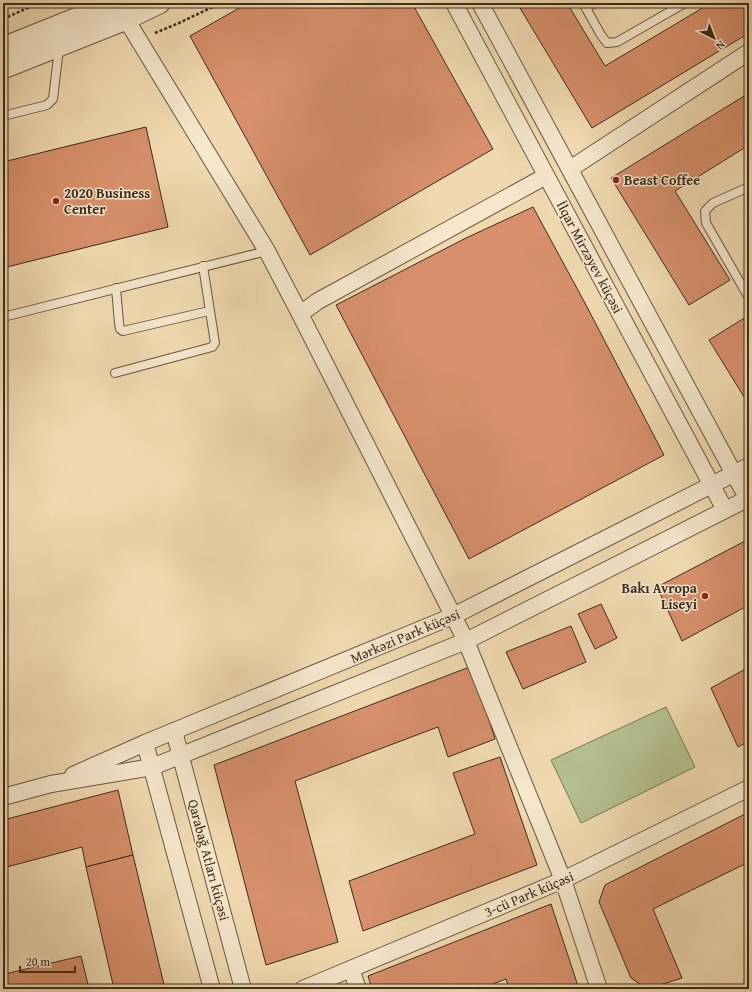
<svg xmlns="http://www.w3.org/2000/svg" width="752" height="992" viewBox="0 0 752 992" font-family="'Gentium Book Plus',serif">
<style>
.green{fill:#b5c08f;stroke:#787658}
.building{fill:#d7906b;stroke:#3b2c20}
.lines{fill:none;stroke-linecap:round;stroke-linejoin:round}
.service-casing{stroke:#685744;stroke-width:10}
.minor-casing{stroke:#685744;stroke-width:18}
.tertiary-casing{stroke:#685744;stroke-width:23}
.path{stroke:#3b2c20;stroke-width:2.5;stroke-dasharray:3 2;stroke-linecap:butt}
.service{stroke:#f5e6cc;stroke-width:8}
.minor{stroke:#f5e6cc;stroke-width:16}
.tertiary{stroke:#f5e6cc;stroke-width:21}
.poi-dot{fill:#8f2418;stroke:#f5e6cc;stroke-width:1.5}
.labels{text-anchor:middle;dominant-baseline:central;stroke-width:3;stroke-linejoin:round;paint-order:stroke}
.poi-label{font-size:14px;font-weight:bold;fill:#3b2c20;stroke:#f5e6cc;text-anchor:start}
.street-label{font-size:14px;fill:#3b2c20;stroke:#f5e6cc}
</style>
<rect width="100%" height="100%" fill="#f0d9b0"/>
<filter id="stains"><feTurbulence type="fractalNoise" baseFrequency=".005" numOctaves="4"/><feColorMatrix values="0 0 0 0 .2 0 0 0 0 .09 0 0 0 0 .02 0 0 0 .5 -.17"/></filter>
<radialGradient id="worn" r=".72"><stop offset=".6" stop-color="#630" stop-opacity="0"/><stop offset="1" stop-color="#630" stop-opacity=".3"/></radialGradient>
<path class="green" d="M666,707L695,767L581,823L551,760Z"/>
<g class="building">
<path d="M248,3H412L493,149L310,255L190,36Z"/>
<path d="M517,3H567L605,66L711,3H749V33L592,128Z"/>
<path d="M749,93V145L675,191L730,280L689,305L611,178Z"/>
<path d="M146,127L168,227L3,268V162Z"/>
<path d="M533,207L586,305L664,455L469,559L336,305L466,238Z"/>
<path d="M746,317L749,322V405L709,340Z"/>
<path d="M749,539V605L682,641L657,587Z"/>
<path d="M601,604L617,638L595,649L578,614Z"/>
<path d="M571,626L586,662L523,689L506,652Z"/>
<path d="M472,666L495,739L448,757L438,727L295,781L338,942L266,965L214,765Z"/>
<path d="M749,667V741L738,747L711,688Z"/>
<path d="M500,757L537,865L363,931L349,881L475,834L453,773Z"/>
<path d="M118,790L133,855L86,867L82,847L3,868V820Z"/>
<path d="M749,812V862L653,909L682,978L647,989L631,978L599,902L605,885Z"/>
<path d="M133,855L165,989H114L86,867Z"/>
<path d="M551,904L579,989H509L506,979L480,989H372L368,976Z"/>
<path d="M81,956L89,989H3V960L5,974Z"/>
</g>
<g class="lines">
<defs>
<g id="service">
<path d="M583,3L601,35L607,43L617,42L685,3"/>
<path d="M586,8L595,3"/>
<path d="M3,116L47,105L53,99L59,48"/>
<path d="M749,187L713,203L705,211L706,223L749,298"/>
<path d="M116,288L119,323L120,329L123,331L209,311"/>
<path d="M3,317L267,251"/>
<path d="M115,373L212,347L215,343L203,266"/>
</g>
<g id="minor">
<path d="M454,3L725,510"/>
<path d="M480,3L734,474L748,499"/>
<path d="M126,19L267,251L300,314L466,641L563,880L599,989"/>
<path d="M570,169L749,52"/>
<path d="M300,314L318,301L546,176"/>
<path d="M174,731L243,989"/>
<path d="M145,743L212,989"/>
<path d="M73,775L145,743L453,616L749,466"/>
<path d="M3,797L51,784L152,767L466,641L749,498"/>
<path d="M351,969L358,989"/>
<path d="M303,989L563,880L749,788"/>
</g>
<g id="tertiary">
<path d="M3,48L115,3"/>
<path d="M3,68L126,19L159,3"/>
</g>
</defs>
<use href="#service" class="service-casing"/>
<use href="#minor" class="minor-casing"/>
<use href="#tertiary" class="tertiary-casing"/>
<g class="path">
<path d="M3,19L39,3"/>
<path d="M155,33L179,23L221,3"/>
</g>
<use href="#service" class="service"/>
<use href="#minor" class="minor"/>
<use href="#tertiary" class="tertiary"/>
</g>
<g class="poi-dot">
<circle cx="616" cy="180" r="4"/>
<circle cx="56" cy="201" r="4"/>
<circle cx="705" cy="596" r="4"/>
</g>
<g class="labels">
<g class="poi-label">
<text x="624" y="180">Beast Coffee</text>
<text x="64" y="193">2020 Business<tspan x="64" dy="16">Center</tspan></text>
<text x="697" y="588" text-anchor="end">Bakı Avropa<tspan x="697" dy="16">Liseyi</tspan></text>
</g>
<g class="street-label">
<text transform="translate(590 257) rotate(62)">İlqar Mirzəyev küçəsi</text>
<text transform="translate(405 636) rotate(-23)">Mərkəzi Park küçəsi</text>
<text transform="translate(209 860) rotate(75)">Qarabağ Atları küçəsi</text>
<text transform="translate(529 894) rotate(-23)">3-cü Park küçəsi</text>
</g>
</g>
<rect width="752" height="992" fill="none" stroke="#f0d9b0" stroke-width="16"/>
<rect x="4" y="4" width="744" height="984" fill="none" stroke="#3b2c20" stroke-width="2"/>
<rect x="8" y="8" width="736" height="976" fill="none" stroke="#3b2c20"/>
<g transform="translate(714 38) rotate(138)" stroke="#f5e6cc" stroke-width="3" paint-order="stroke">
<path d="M0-3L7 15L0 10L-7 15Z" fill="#3b2c20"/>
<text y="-6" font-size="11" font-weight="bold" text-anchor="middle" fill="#3b2c20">N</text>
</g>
<path d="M20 966v6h55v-6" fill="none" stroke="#3b2c20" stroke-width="2"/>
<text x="26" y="966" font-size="12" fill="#3b2c20" stroke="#f5e6cc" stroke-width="3" paint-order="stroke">20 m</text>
<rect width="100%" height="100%" filter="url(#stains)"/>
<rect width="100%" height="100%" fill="url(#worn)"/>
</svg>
